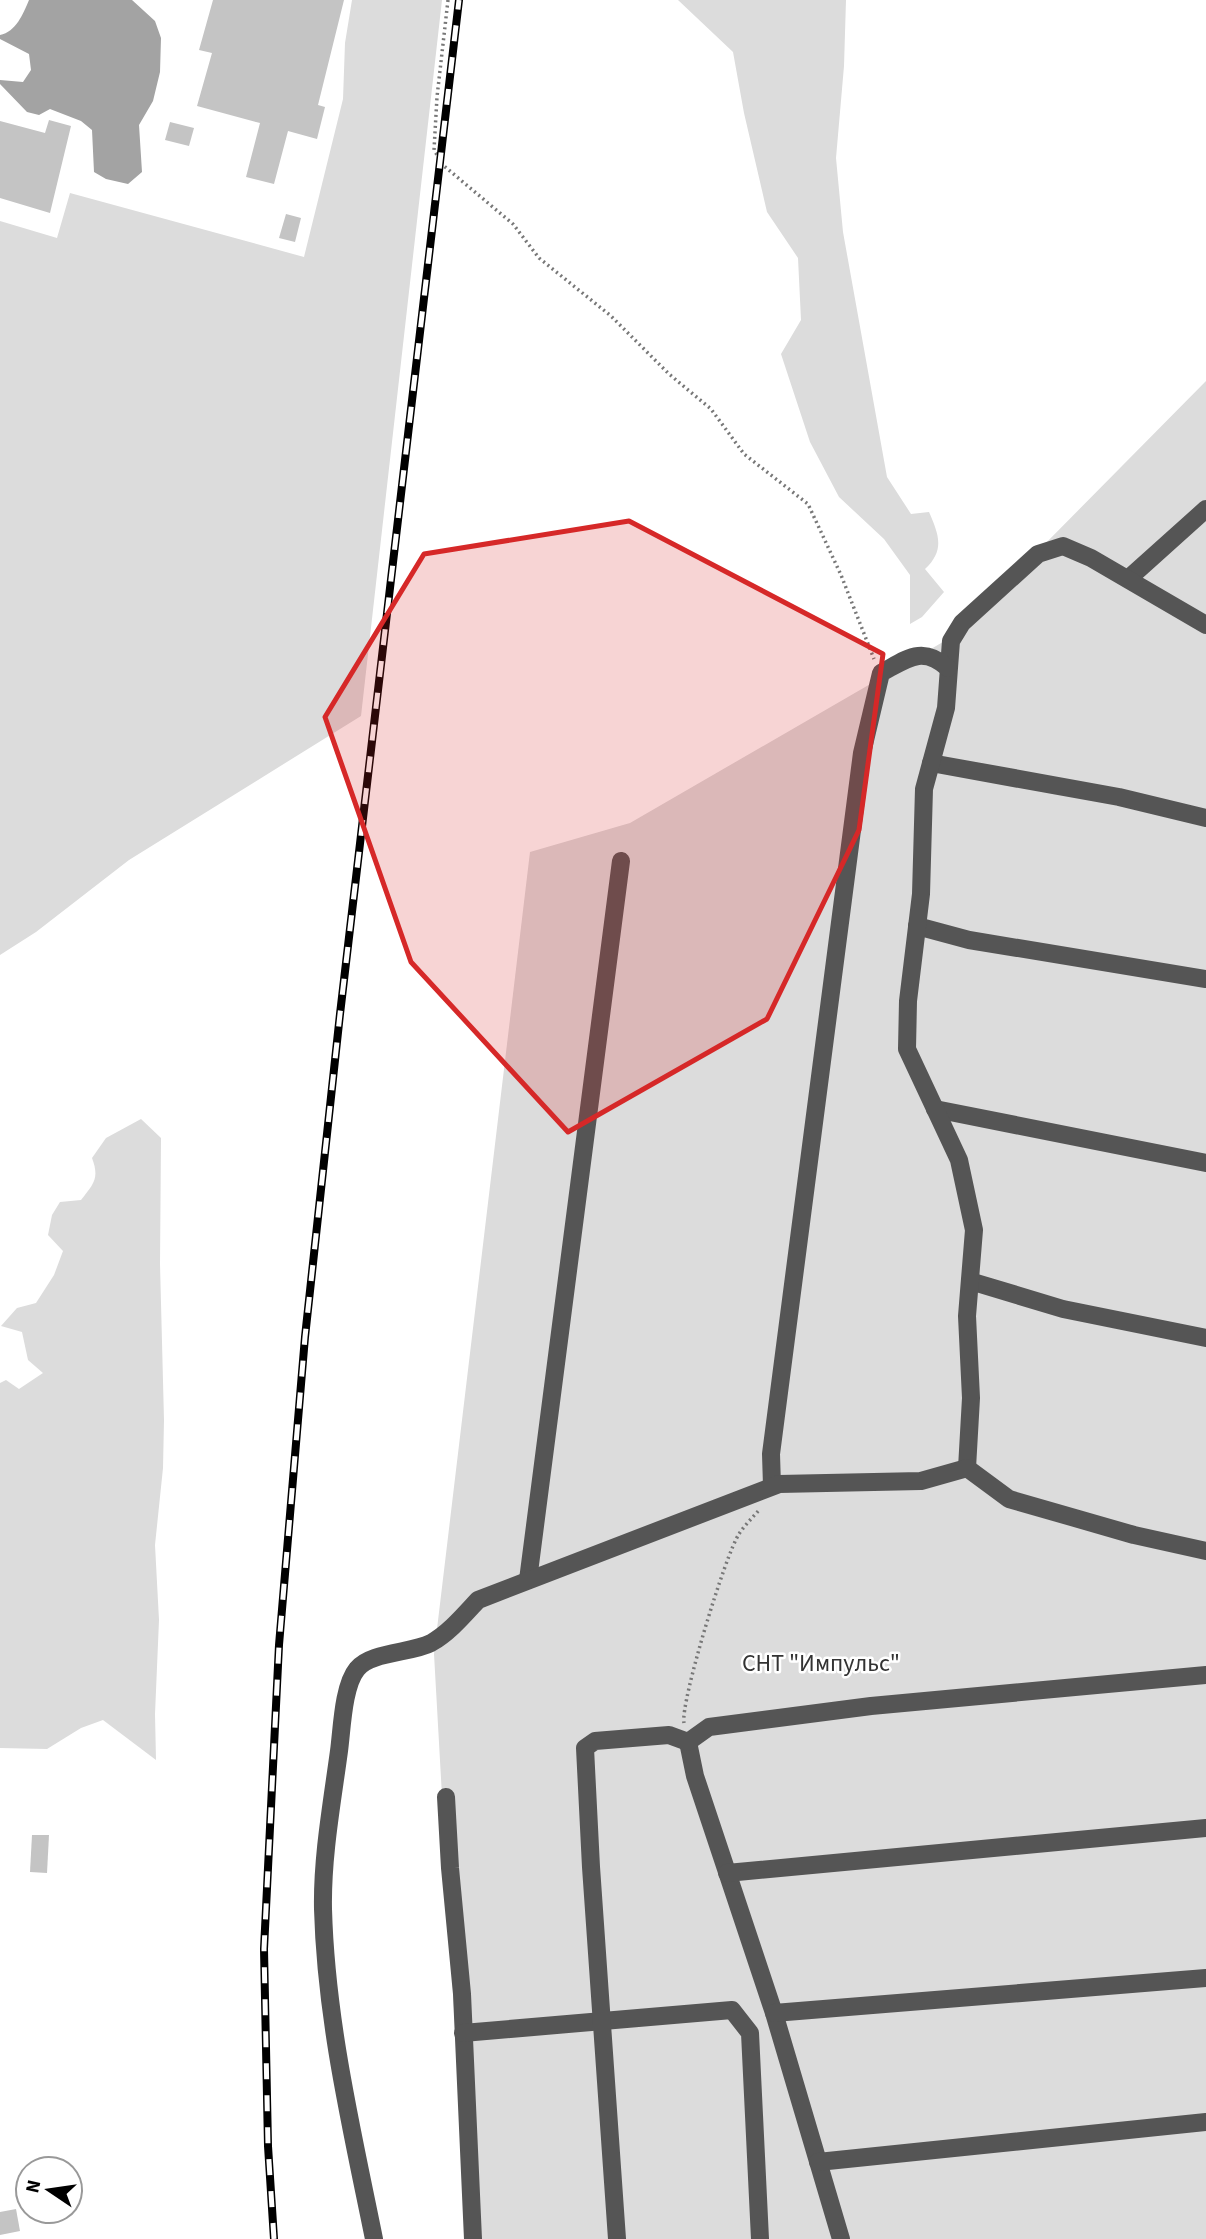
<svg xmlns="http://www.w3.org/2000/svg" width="1206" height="2239" viewBox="0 0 1206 2239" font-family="'Source Sans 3',sans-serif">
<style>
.green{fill:#dcdcdc}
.water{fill:#a3a3a3}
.building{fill:#c4c4c4}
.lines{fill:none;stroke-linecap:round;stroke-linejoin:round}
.path{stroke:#777;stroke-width:3.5;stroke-dasharray:2 3.5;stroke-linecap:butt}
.minor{stroke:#555;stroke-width:18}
.rail-casing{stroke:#000;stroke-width:8}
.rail{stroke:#fff;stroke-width:5;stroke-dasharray:16;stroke-linecap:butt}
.marked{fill:#d62828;fill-opacity:0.2;stroke:#d62828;stroke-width:5;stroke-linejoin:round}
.labels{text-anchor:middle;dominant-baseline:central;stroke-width:5;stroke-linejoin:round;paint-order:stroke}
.park-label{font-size:24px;fill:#333;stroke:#fff}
</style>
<rect width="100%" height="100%" fill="#fff"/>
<g class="green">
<path d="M352,0H442L361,716L129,860L36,932L0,955V221L57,238L70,193L304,257L343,99L345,43Z"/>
<path d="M678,0H846L844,66L836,158L843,232L887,477L911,514L929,512C939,535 945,550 925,569L944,592L922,617L910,624V575L884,539L839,497L810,442L781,354L801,320L798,258L767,212L744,113L733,52Z"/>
<path d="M1206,381V2239H467L434,1654L530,852L630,823L955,635Z"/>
<path d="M141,1119L161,1138L160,1264L164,1420L163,1468L155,1545L159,1620L155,1714L156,1760L103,1720L81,1728L47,1749L0,1748V1383L6,1380L19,1389L43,1373L28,1360L22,1332L1,1326L17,1308L36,1303L54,1275L63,1251L48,1235L52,1215L60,1202L81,1200C93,1184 100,1179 92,1158L106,1138Z"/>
</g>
<path class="water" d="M29,0H132L155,21L161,38L160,72L153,101L139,125L142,172L128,184L106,179L94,172L92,130L81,121L50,109L39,115L27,112L0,84V80L23,82L31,70L29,54L0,39V35C16,32 23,14 29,0Z"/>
<g class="building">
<path d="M213,0H344L318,105L325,107L317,139L288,131L274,184L246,177L260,123L197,106L212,53L199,50Z"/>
<path d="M49,120L71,126L50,213L0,198V121L45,133Z"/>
<path d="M170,122L194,128L189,146L165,140Z"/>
<path d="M286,214L301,218L295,242L279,238Z"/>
<path d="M32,1835H49L47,1873L30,1872Z"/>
<path d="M16,2209L20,2231L0,2235V2212Z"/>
</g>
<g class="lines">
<g class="path">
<path d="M448,0L437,97L434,150L444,166L513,224L539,258L611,316L669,374L711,409L744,454L808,504L841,575L874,659"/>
<path d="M684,1723C680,1703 726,1553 739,1534C745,1525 753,1517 760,1509"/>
</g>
<g class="minor">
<path d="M1128,579L1206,509"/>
<path d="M931,763L1119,797L1206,818"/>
<path d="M917,926L969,940L1206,979"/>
<path d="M935,1109L1206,1163"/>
<path d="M970,1281L1063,1309L1206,1338"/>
<path d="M967,1468L971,1398L967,1316L974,1230L959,1160L907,1049L908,1001L921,894L924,789L946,708L951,641L962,623L1038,554L1063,546L1091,558L1206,625"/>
<path d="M772,1486L771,1454L862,753L881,673C907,659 922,645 948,668"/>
<path d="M528,1580L621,861"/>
<path d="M688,1742L695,1776L774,2013L841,2239"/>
<path d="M446,1797L450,1868L462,1994L473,2239"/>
<path d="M727,1873L1206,1828"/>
<path d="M774,2013L1206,1978"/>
<path d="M463,2033L732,2010L750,2033L760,2239"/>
<path d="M818,2162L1206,2122"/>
<path d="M374,2239C352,2130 326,2021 323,1909C322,1857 332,1803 339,1751C342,1729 343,1686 357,1669C370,1652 412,1653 431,1643C449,1633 464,1615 478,1600L779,1484L921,1481L967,1468L1009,1499L1134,1535L1206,1551"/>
<path d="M617,2239L591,1867L585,1748L595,1741L669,1735L688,1742L709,1727L871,1706L1206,1675"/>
</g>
<defs>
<path id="rail" d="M274,2239L268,2146L264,1949L279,1645L305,1337L340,1014L459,0"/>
</defs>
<use href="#rail" class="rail-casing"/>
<use href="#rail" class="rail"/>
</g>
<path class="marked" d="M629,521L883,654L859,830L767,1019L568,1132L411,962L325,717L424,554Z"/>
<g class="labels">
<g class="park-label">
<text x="821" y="1663">СНТ "Импульс"</text>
</g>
</g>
<g transform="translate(49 2190) rotate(283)"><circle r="33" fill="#ffffff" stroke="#999999" stroke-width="2"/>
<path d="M0-5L12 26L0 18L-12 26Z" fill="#000000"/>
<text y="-10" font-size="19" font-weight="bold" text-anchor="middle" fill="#000000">N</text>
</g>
</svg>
